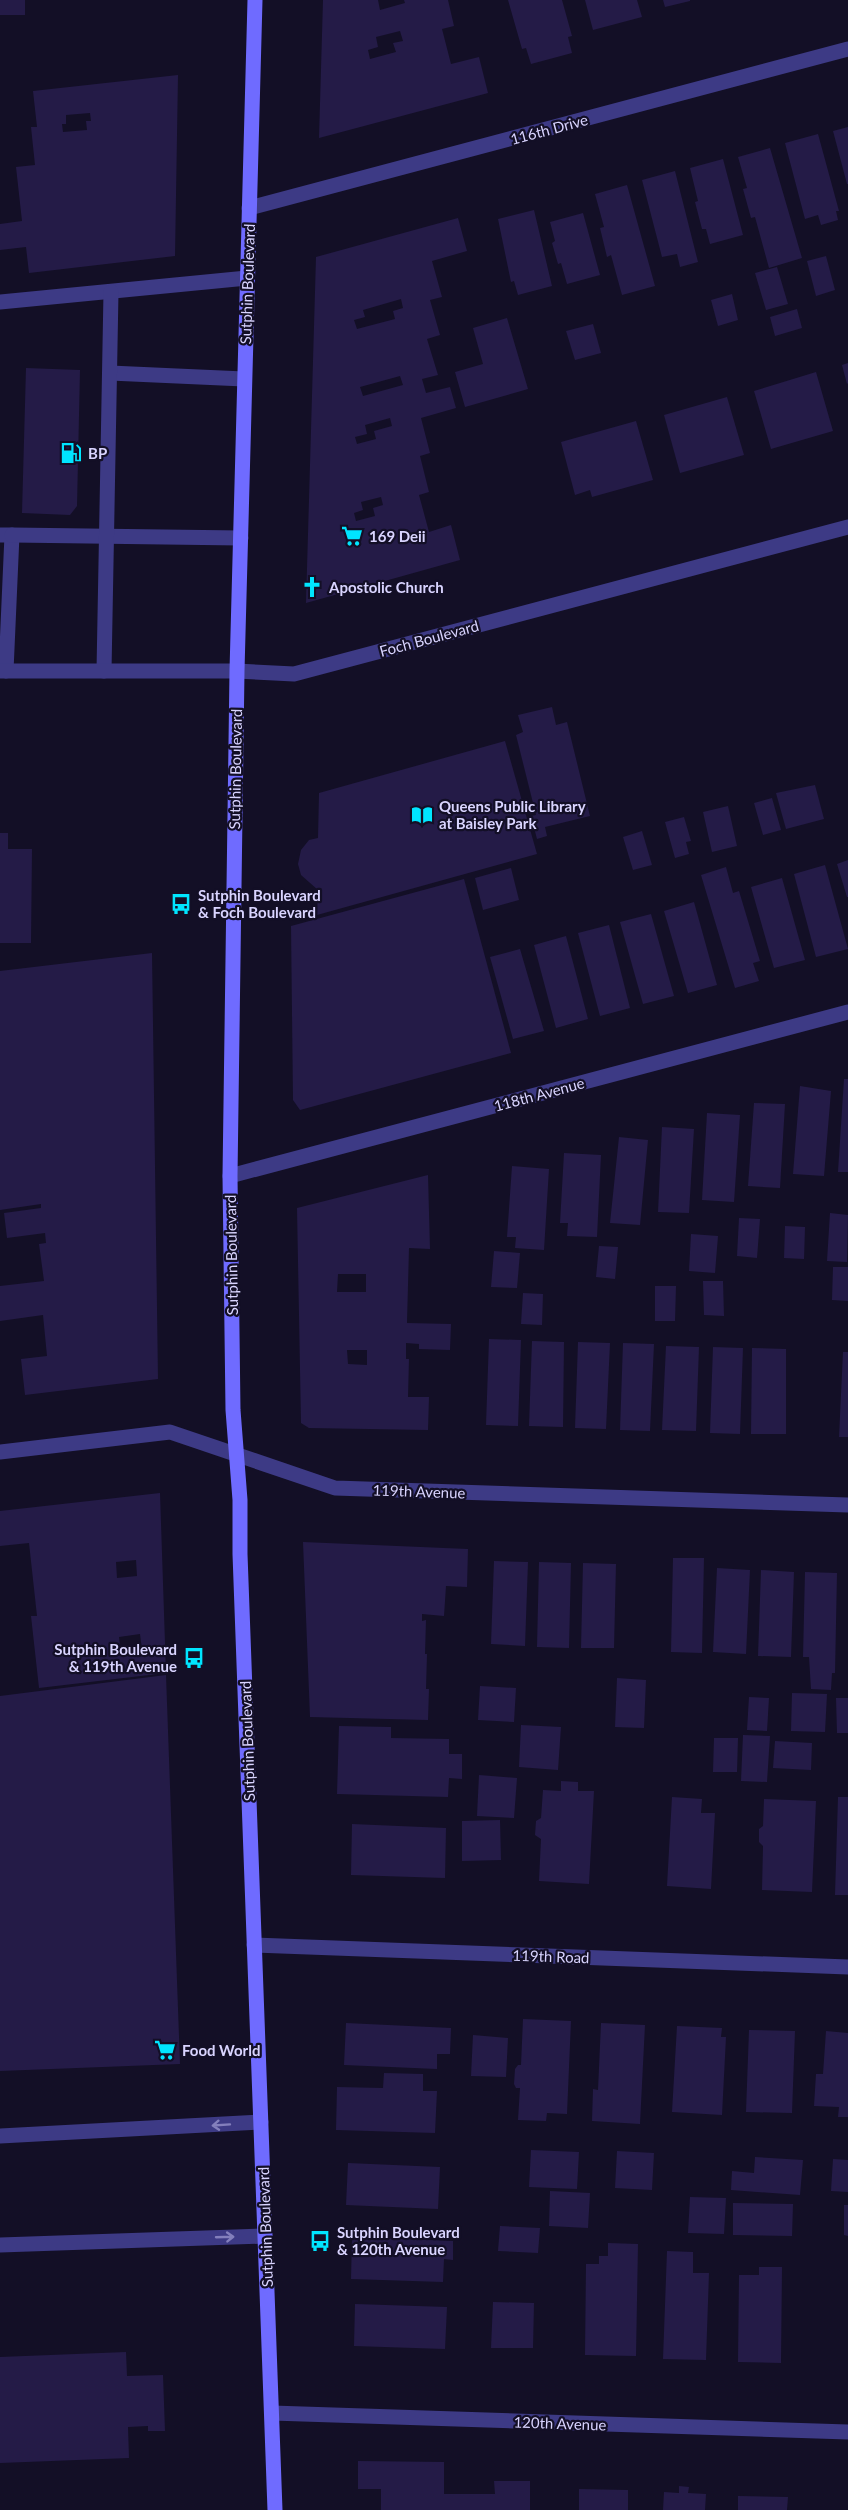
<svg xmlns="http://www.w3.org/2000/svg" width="848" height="2510" viewBox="0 0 848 2510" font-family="Lato,sans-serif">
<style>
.building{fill:#241b47;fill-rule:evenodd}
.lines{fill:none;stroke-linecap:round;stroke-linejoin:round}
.service{stroke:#3d3a85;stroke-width:15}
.minor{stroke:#3d3a85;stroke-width:15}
.secondary{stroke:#6f6bff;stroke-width:15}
.oneway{stroke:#837fbc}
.labels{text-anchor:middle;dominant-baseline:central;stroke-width:4.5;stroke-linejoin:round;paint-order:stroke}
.street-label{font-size:15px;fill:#d9d4ff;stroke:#130f26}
.poi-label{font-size:15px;font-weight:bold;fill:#d9d4ff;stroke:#130f26;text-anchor:start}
</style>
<rect width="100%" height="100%" fill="#130f26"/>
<g class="building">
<rect x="0" y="0" width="25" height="15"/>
<path d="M323,0H378L380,10L405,3L404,0H448L454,26L442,29L451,64L479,57L488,93L319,138ZM400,31L403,41L393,43L396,52L370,59L368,50L378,47L376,37Z"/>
<path d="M508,0H562L572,36L568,37L572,53L531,64L526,48L522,49Z"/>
<path d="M585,0H637L642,17L593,30Z"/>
<path d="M663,0H690V1L665,7Z"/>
<path d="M178,75L175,256L29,273L26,247L0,250V224L22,221L16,167L35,165L31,127H37L33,91ZM90,113L91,121H86L87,130L63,132L62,124H66V115Z"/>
<path d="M848,127V184H847L833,131Z"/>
<path d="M818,134L839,211H836L838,220L821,225L818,215L805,219L785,143Z"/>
<path d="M770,148L802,258L769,268L755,217L751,218L743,189L747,188L738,157Z"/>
<path d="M723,159L743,235L710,244L706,229H702L695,202L698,201L690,168Z"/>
<path d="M675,171L698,262L680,267L677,254L662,257L642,180Z"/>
<path d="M627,185L655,286L622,295L611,255L607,257L600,228L604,227L595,194Z"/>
<path d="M534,210L552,286L518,295L514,281L511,282L498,219Z"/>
<path d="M583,213L600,275L567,284L561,263L558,264L552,243L555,241L550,222Z"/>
<path d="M458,218L467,251L432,261L442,297L430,300L440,335L427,339L438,375L422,379L426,393L450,387L456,408L421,418L430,453L420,456L429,492L419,495L429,532L451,525L460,560L306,603L316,257ZM401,299L403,308L393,311L395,319L357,329L354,320L365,317L363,310ZM400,376L403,385L363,396L360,387ZM390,418L392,426L374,431L376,439L357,444L355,437L367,434L365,425ZM381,497L383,505L373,508L375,516L356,521L354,513L363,510L361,502Z"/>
<path d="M826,256L835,290L816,296L807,261Z"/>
<path d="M777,267L788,304L766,310L755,273Z"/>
<path d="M732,294L738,320L718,326L711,300Z"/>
<path d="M797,309L802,328L775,336L770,317Z"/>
<path d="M507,318L528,389L465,407L455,372L483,364L473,328Z"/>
<path d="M593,324L601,353L575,360L566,331Z"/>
<path d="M848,363V383L847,384L842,365Z"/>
<path d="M26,368L80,370L77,506L70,515L22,513Z"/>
<path d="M816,372L833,431L771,449L754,391Z"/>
<path d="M727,397L744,455L680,473L664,415Z"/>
<path d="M636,421L653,480L592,497L590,490L575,495L561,442Z"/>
<path d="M552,707L556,725L567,722L590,816L545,827L547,836L537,839L531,816L536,815L516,735L523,732L518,715Z"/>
<path d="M505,741L537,854L317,915L318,890L301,875L298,864L301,850L309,840L318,838L319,793Z"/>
<path d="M815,785L824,819L786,829L776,793Z"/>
<path d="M772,798L781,830L763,835L754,803Z"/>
<path d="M728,806L737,846L712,852L703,812Z"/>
<path d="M684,817L691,841L686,842L689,854L675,858L665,822Z"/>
<path d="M642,831L652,865L633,870L623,837Z"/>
<path d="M0,833H8V849H32L31,943H0Z"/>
<path d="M848,860V897H847L837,864Z"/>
<path d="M825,865L848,949L816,957L794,874Z"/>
<path d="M726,867L733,893L739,891L760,961L753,963L759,981L735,988L701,875Z"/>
<path d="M511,868L519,900L483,910L475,878Z"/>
<path d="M782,878L805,960L774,968L751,887Z"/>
<path d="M464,879L511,1053L300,1110L293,1100L291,926Z"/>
<path d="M694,902L717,985L688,993L664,911Z"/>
<path d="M651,914L674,996L643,1004L620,922Z"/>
<path d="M609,925L630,1008L600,1016L578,933Z"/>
<path d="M566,936L588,1019L556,1028L534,945Z"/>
<path d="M520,949L544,1031L513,1039L490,957Z"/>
<path d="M152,953L158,1379L25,1395L21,1359L47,1356L43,1315L0,1321V1286L44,1281L39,1244L46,1243L45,1233L7,1238L4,1213L41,1208V1204L0,1210V971Z"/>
<path d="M844,1079H848V1172H838Z"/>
<path d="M800,1086L831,1091L824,1176L793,1174Z"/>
<path d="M754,1103L785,1104L780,1188L748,1186Z"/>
<path d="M707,1113L740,1115L734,1202L702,1200Z"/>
<path d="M662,1127L694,1129L689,1213L658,1212Z"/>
<path d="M619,1137L648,1140L640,1225L610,1223Z"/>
<path d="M564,1153L601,1155L597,1237L567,1236L568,1223H560Z"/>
<path d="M512,1166L549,1169L544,1250L515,1248L516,1237H507Z"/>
<path d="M428,1175L430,1249L409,1248L407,1323L451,1324L450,1350L419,1349V1344L406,1343V1359H409L408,1397H429L428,1430L309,1428L301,1423L297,1208ZM338,1274H366V1292H337ZM347,1350H367V1365L348,1364Z"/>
<path d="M830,1213L848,1215L847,1262L827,1261Z"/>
<path d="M739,1218L760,1219L757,1258L737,1256Z"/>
<path d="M785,1226L805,1227L804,1259L784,1258Z"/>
<path d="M691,1234L718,1236L715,1273L689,1271Z"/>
<path d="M599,1246L618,1247L615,1279L596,1277Z"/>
<path d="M494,1251L520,1253L517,1288L491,1287Z"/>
<path d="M833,1267H848V1301L832,1300Z"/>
<path d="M703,1281H723L724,1316L704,1315Z"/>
<path d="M655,1286H676L675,1321H655Z"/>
<path d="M523,1293L543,1294L542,1325L521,1324Z"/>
<path d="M489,1339L521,1340L518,1426L486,1425Z"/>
<path d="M532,1341L564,1342L563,1427L529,1426Z"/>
<path d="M578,1342L610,1343L606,1429L575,1428Z"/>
<path d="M623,1343L654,1344L650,1431L620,1430Z"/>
<path d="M666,1346L699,1347L696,1431L662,1430Z"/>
<path d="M713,1347L743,1348L740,1434L710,1433Z"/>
<path d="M752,1348L786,1349V1434H751Z"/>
<path d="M843,1352H848V1437H839Z"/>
<path d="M160,1493L166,1673L39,1688L31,1616H37L29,1543L0,1546V1511ZM136,1560L137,1576L117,1578L116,1562ZM140,1634L142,1650L121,1653L119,1637Z"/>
<path d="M303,1542L468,1549L467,1587L446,1586L444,1616L422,1614V1621L426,1620L425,1654H427L426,1689H429L428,1720L310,1717Z"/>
<path d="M673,1558H704L702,1653L671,1652Z"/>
<path d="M494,1561L528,1562L525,1646L491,1644Z"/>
<path d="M539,1562L571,1563L569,1648L537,1647Z"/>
<path d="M583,1563L616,1564L614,1648H581Z"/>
<path d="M717,1568L750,1570L746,1654L713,1652Z"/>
<path d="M761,1570L794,1572L791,1657L758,1656Z"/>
<path d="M805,1572L837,1573L835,1673H832L831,1690L811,1689L809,1657H803Z"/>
<path d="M166,1675L180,2064L0,2071V1696Z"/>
<path d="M617,1678L646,1680L644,1728L615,1727Z"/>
<path d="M480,1686L516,1688L514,1722L478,1720Z"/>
<path d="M792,1693L827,1694L825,1732L791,1731Z"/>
<path d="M749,1697L769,1698L767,1731L747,1730Z"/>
<path d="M836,1698H848V1733H837Z"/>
<path d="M521,1725L561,1727L558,1770L519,1767Z"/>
<path d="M339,1726L391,1727V1738L449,1739V1754H462V1779L449,1778L448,1797L337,1794Z"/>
<path d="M743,1735L770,1736L767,1782L741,1781Z"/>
<path d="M714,1738H738L737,1772H713Z"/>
<path d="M775,1741L812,1743L811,1770L773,1768Z"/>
<path d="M479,1775L517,1778L514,1818L477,1816Z"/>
<path d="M561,1781L578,1782V1791H594L589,1884L539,1881L541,1839L535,1835L536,1821L541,1818L543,1790L561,1791Z"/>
<path d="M672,1797L702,1799L701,1813H715L711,1889L667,1886Z"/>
<path d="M838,1797H848V1895H835Z"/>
<path d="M764,1799L816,1801L812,1892L762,1890L763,1846L759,1842V1829L763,1826Z"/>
<path d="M500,1820L501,1860L462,1861V1821Z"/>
<path d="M352,1824L446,1828L445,1878L351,1875Z"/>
<path d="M523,2019L571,2021L567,2114L547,2113L546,2121L518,2120L520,2088H516L514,2084L515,2069L518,2065H521Z"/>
<path d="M346,2023L451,2028L450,2054H437V2069L344,2065Z"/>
<path d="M601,2023L645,2025L640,2124L592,2121L593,2089L598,2090Z"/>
<path d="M677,2026L722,2028L721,2037H726L722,2115L672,2112Z"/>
<path d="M749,2030L795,2031L792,2113L746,2112Z"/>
<path d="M826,2031L848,2033V2117H838L839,2107L814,2106L816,2074H823Z"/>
<path d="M473,2035L508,2038L506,2077L471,2076Z"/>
<path d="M384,2073L423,2074V2091H437L435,2133L336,2130L337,2087L383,2088Z"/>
<path d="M531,2150L579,2152L577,2189L529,2187Z"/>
<path d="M617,2151L654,2153L652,2190L615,2188Z"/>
<path d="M755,2157L803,2160L800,2195L731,2190L732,2171L754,2173Z"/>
<path d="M833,2159L848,2160V2192L831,2191Z"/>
<path d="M348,2163L440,2167L438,2209L346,2205Z"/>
<path d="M550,2191L590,2193L588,2228L549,2226Z"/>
<path d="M690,2197L726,2198L724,2234L688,2233Z"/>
<path d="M733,2203L793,2204L792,2236L733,2235Z"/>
<path d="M844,2205H848V2236L844,2235Z"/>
<path d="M500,2226L540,2228L538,2253L498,2251Z"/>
<path d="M352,2237L453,2241V2260L444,2259L443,2282L351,2279Z"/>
<path d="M608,2243L638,2244L636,2356L585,2355L586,2264H599V2256H608Z"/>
<path d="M667,2251L693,2252V2273H709L706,2360L663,2359Z"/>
<path d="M759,2267H782L781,2363L738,2362L739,2275H759Z"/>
<path d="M493,2302L534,2303L533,2348H491Z"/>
<path d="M355,2304L447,2307L445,2349L354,2346Z"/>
<path d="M126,2352L127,2376L163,2375L165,2431H148V2426L128,2427L129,2458L0,2463V2357Z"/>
<path d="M358,2461L444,2462V2494H495L494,2481H530V2510H381V2489H358Z"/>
<path d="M679,2486L689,2487L688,2493L706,2494L705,2510H663L664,2492L679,2493Z"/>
<path d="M579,2489L628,2490V2510H579Z"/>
<path d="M738,2496L788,2497L787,2510H738Z"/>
</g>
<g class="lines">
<g class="service">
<path d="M0,302L247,278"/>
<path d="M110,373L244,379"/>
<path d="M0,535H12L6,671"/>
<path d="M12,535L241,538"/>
<path d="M104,671L111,292"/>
<path d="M0,2136L261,2122"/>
<path d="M0,2245L265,2236"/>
</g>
<g class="minor">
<path d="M249,208L848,49"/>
<path d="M0,671H237L294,674L848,527"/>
<path d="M230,1176L848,1012"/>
<path d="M0,1452L170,1432L335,1488L848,1505"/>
<path d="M254,1945L848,1967"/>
<path d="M272,2413L848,2432"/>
</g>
<path class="secondary" d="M255,0L237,671L230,1176L233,1410L240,1500V1554L275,2510"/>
</g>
<defs><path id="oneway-shaft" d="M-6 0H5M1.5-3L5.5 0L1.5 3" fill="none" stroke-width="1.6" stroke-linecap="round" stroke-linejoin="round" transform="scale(1.5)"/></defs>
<g class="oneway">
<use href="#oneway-shaft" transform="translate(221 2125) rotate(176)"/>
<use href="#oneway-shaft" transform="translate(225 2237) rotate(-2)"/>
</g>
<defs>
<symbol id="fuel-bare" viewBox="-9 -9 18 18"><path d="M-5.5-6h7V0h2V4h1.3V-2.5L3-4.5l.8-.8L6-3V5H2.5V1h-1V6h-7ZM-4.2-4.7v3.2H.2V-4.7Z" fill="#00e5ff" stroke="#130f26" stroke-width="2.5" paint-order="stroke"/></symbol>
<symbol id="supermarket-bare" viewBox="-9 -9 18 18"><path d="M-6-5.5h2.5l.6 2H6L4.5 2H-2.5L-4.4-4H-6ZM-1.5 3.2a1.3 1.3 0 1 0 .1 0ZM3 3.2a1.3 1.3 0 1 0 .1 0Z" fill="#00e5ff" stroke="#130f26" stroke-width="2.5" paint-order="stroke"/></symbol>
<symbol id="church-bare" viewBox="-9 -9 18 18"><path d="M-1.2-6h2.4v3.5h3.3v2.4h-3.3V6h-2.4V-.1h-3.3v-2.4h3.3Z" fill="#00e5ff" stroke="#130f26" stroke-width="2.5" paint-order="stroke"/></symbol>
<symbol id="library-bare" viewBox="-9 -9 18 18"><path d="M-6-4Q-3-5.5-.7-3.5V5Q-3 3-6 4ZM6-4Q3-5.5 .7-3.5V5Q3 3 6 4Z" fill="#00e5ff" stroke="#130f26" stroke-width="2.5" paint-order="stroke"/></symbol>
<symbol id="bus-bare" viewBox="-9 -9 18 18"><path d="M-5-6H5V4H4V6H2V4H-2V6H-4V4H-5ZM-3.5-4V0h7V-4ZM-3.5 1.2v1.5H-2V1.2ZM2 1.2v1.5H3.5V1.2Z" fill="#00e5ff" stroke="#130f26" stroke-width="2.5" paint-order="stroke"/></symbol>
</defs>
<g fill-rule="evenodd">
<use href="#fuel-bare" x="56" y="438" width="30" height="30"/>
<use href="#supermarket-bare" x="337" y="521" width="30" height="30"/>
<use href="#church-bare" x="297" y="572" width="30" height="30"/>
<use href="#library-bare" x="407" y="800" width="30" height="30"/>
<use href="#bus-bare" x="166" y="889" width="30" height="30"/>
<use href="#bus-bare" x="179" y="1643" width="30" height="30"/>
<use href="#supermarket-bare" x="150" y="2035" width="30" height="30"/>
<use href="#bus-bare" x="305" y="2226" width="30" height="30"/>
</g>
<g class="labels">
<g class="street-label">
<text transform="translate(549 129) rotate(-15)">116th Drive</text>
<text transform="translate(247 284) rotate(-88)">Sutphin Boulevard</text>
<text transform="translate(429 638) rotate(-15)">Foch Boulevard</text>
<text transform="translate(235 769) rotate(-89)">Sutphin Boulevard</text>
<text transform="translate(539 1094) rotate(-15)">118th Avenue</text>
<text transform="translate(231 1255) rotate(-91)">Sutphin Boulevard</text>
<text transform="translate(419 1491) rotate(2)">119th Avenue</text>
<text transform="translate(247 1741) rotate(-92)">Sutphin Boulevard</text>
<text transform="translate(551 1956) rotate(2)">119th Road</text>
<text transform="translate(265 2227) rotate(-92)">Sutphin Boulevard</text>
<text transform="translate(560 2423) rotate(2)">120th Avenue</text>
</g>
<g class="poi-label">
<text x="88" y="453">BP</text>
<text x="369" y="536">169 Deii</text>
<text x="329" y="587">Apostolic Church</text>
<text x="439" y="806">Queens Public Library<tspan x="439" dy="17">at Baisley Park</tspan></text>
<text x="198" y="895">Sutphin Boulevard<tspan x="198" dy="17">&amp; Foch Boulevard</tspan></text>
<text x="177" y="1649" text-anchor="end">Sutphin Boulevard<tspan x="177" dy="17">&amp; 119th Avenue</tspan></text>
<text x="182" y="2050">Food World</text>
<text x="337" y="2232">Sutphin Boulevard<tspan x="337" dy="17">&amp; 120th Avenue</tspan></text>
</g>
</g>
</svg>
